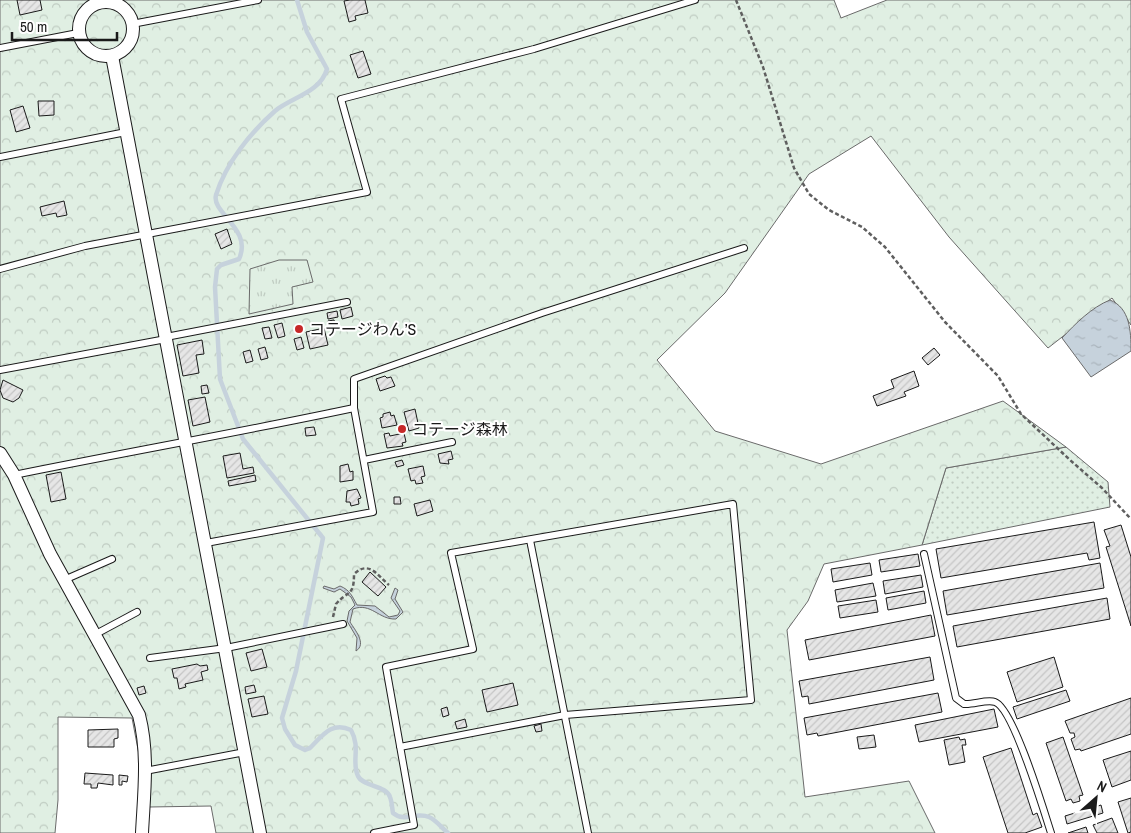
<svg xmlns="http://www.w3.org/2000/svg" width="1131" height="833" viewBox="0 0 1131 833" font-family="'Archivo Narrow','Noto Sans JP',sans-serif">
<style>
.grass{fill:url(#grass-dots);stroke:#6a6a6a}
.forest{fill:url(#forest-crowns);stroke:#6a6a6a}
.park{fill:url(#park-tufts);stroke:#6a6a6a}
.water{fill:url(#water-ripples);stroke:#6a6a6a}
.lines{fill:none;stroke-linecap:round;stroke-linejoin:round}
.stream{stroke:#c6d2dc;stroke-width:4.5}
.building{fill:url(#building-hatch);stroke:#1a1a1a}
.lane-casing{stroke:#1a1a1a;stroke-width:8}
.street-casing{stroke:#1a1a1a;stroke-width:14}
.path{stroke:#5f5f5f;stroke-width:2.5;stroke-dasharray:4 2.5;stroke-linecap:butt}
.lane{stroke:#fff;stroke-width:6}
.street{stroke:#fff;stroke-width:12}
.poi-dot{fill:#c62828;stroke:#fff;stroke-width:2}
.labels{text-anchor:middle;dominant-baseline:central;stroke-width:4;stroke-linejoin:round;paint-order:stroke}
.poi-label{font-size:16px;fill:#1a1a1a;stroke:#fff;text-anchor:start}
</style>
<defs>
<pattern id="grass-dots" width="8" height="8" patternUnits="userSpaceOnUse" patternTransform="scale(1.25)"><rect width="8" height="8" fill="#e0efe3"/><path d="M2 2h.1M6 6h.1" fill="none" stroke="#c0ccc2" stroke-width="1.8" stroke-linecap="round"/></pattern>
<pattern id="forest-crowns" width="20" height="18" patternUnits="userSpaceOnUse" patternTransform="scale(1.25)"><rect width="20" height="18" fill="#e0efe3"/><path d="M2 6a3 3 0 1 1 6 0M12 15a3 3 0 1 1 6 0" fill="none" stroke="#c0ccc2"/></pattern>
<pattern id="park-tufts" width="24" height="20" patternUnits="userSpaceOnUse" patternTransform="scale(1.25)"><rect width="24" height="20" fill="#e0efe3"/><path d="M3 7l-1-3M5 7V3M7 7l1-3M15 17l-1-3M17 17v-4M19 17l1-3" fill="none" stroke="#c0ccc2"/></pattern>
<pattern id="water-ripples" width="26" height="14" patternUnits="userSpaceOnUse" patternTransform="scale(1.25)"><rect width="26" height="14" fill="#c6d2dc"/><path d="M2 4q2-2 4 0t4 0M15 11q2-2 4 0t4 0" fill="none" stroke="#aab4bc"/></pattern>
<pattern id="building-hatch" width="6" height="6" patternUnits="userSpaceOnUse" patternTransform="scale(1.25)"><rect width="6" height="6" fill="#e6e6e6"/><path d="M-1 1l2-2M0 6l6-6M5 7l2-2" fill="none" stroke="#c5c5c5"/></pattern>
</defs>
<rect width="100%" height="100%" fill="#fff"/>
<path class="grass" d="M1066,447L1108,482L1110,507L922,545L946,468Z"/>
<path class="forest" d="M0,0H834L841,18L887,0H1131V325L1112,298L1048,348L949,237L871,136L809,174L725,293L657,360L715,431L821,464L1003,401L1066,447L946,468L922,545L824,564L808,601L787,630L805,797L909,781L935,833H216L211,806L149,807L132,718L58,717V800L55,833H0Z"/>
<path class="park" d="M279,260H307L313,282L292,287L293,304L249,314L250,269Z"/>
<g class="water">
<path d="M1110,300C1130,308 1131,331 1131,351L1091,377L1062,338C1075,324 1092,307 1110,300Z"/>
<path d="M324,586L334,589L340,586C350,590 352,596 357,605L375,606L389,617L398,615L400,611L391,598L395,588L398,590L395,599L403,612L396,619C379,620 371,602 353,609L350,622C355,630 367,644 356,651L357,638L347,621L349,611L355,605L351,597L340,589L334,592L323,588Z"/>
</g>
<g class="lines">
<path class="stream" d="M297,0L307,32L327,69C320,93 292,97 275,111C250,133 226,163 216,195C211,213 253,229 239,259L221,265L217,269L215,287L220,379L243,439L323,538L296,671L282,718L285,729L295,745L305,750L310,748C323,735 332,721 351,730C361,748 351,762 358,776C363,787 386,785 390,797C392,802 392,808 393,813C405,823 416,811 429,817C436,820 442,828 448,833"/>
</g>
<g class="building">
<path d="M17,0H40L42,10L20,15Z"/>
<path d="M350,0H365L368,13L355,16L356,20L349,22L344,1Z"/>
<path d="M363,51L371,74L358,78L350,55Z"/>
<path d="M38,101H54V115L39,116Z"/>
<path d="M23,106L30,128L16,132L10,110Z"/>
<path d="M64,201L67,215L57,217L56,213L42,216L40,207Z"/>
<path d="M227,229L232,244L221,249L215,234Z"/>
<path d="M351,307L353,316L342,319L340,310Z"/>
<path d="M337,311L338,317L328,319L327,313Z"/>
<path d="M334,320L335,324L329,326L328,321Z"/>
<path d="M282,323L285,336L278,338L274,325Z"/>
<path d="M269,327L272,338L265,339L262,328Z"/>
<path d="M324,328L328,345L310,349L306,332Z"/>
<path d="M301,337L304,348L297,350L294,339Z"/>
<path d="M202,340L204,354L196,355L199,373L183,376L177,345Z"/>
<path d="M265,347L268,358L261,360L258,349Z"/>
<path d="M934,348L940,355L928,365L922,358Z"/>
<path d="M250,350L253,361L246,363L243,352Z"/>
<path d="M914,371L919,386L904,392L906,396L877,406L873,396L894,388L891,380Z"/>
<path d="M385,376L387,378L391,377L395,386L380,391L376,379Z"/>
<path d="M3,380L23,390L19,398L13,402L3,398L0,390Z"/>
<path d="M207,385L209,393L202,394L201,386Z"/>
<path d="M205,397L210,422L193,426L188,400Z"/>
<path d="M415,409L419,428L409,431L404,412Z"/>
<path d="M390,412L391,416L394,415L397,425L382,428L380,418L383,417V414Z"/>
<path d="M314,427L316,435L306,436L305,428Z"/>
<path d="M389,433L390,436L404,433L406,442L402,443L403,446L387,448L384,434Z"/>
<path d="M451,451L453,459L448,460L449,464L440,463L438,454Z"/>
<path d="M240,453L243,469L253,467L254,473L227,478L223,456Z"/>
<path d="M402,460L404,465L397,467L395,462Z"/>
<path d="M348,464L350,472L353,471V480L340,482V466Z"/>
<path d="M423,466L425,476L421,477L423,483L416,484L415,480L411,481L408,469Z"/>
<path d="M61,472L66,499L51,502L46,475Z"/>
<path d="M255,475L256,481L229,486L228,481Z"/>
<path d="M357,489L361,498L358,499L359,504L351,506L350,502H346L347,491Z"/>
<path d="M394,497H400L401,504H394Z"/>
<path d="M430,500L433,511L417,516L414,504Z"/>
<path d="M1094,522L1100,558L1089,560L1087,553L941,578L936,549Z"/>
<path d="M1121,525L1131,557V626L1106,547L1110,546L1104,530Z"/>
<path d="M918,554L920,566L881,572L879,560Z"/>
<path d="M870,563L872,575L833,582L831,569Z"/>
<path d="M1100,563L1104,588L947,615L943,591Z"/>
<path d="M370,572L386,587L378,596L362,582Z"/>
<path d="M921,575L923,587L885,594L883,581Z"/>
<path d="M873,583L876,596L837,602L835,590Z"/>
<path d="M924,591L926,603L888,610L886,598Z"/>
<path d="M1107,598L1110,619L957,647L953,626Z"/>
<path d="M876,600L878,612L840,618L838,606Z"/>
<path d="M931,615L935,636L809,660L805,640Z"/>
<path d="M262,649L267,667L251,671L246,653Z"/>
<path d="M930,657L934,680L809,704L808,696L802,697L799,681Z"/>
<path d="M1054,657L1063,687L1017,702L1007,672Z"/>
<path d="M197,664L200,666L207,665L208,670L201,672L203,680L185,684L186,687L179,689L177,678H174L172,669Z"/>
<path d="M513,683L518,705L487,712L482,690Z"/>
<path d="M254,685L256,692L246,694L245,687Z"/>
<path d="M144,686L146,693L139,695L137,688Z"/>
<path d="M1066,690L1070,701L1017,719L1013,707Z"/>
<path d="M938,693L942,712L818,736L817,733L807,735L804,718Z"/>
<path d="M264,696L268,714L252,717L248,699Z"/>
<path d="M1131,698V734L1081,751L1080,749L1075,750L1071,739L1075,737L1074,733H1070L1065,721Z"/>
<path d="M447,707L449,715L443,717L441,709Z"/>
<path d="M994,709L998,727L919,742L915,725Z"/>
<path d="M465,719L467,727L457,729L455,722Z"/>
<path d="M541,724L542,731L536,732L534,726Z"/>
<path d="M118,729V738L114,739V747H88V730Z"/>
<path d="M874,735L876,747L859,749L857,737Z"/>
<path d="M959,737L960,740L965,739L966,745H962L965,762L949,765L944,740Z"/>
<path d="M1063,737L1083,795L1079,796L1080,801L1073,803L1071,799L1066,801L1046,743Z"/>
<path d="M1011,748L1033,815L1037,813L1042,827L1025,833H1008L983,757Z"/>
<path d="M1131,751V780L1112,787L1103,760Z"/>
<path d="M85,773L113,775V785L98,783L97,788H91V784H84Z"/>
<path d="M119,775L128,776L127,782L122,781V785H119Z"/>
<path d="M1131,798V832L1128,833L1118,802Z"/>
<path d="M1101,805L1103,813L1067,824L1065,816Z"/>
<path d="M1112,818L1118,833H1097L1093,825Z"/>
<path d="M1086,827L1088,833H1068Z"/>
</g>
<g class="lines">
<defs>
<g id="lane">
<path d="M132,24L258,0"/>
<path d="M0,48L78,33"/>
<path d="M0,157L126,132"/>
<path d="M0,269L85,246L367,192L341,99L534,49L695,0"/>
<path d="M166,337L347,302"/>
<path d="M0,370L166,339"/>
<path d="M364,460L452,442"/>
<path d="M14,475C127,452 241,432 354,408"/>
<path d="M530,540L588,833"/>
<path d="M206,543L373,512L354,408V379L542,313L744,248"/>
<path d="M924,554L956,698L964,704C973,705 987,699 995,702C1013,708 1044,811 1051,833"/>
<path d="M64,580L112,559"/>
<path d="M94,635L137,612"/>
<path d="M150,658L226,648L343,624"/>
<path d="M145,771L245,752"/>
<path d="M374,833L414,825L386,667L473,649L451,553L733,504L751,700L565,715L400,747"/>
</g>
<g id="street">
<circle cx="106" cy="29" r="27"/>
<path d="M112,56L260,833"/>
<path d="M0,453L14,475L50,554L139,715C149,754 144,793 142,833"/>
</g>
</defs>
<use href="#lane" class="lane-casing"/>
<use href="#street" class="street-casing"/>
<g class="path">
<path d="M736,0L763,67L794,168L809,194L829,210L862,227L885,247L945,322L998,376L1021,414L1070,460L1102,488L1131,519"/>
<path d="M333,617L336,604C348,590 354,597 354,574C369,560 377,575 389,585"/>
</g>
<use href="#lane" class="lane"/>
<use href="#street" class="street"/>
</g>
<g class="poi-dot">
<circle cx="299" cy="329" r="5"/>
<circle cx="402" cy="429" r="5"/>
</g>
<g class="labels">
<g class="poi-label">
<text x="309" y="329">コテージわん’S</text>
<text x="412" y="429">コテージ森林</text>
</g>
</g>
<g transform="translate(1096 798) rotate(27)" stroke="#ffffff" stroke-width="4" paint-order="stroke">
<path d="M0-4L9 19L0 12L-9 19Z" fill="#1a1a1a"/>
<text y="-8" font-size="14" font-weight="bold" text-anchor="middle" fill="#1a1a1a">N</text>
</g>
<path d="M12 32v8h105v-8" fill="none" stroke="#1a1a1a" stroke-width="2.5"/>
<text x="20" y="32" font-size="15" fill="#1a1a1a" stroke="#ffffff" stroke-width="4" paint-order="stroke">50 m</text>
</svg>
